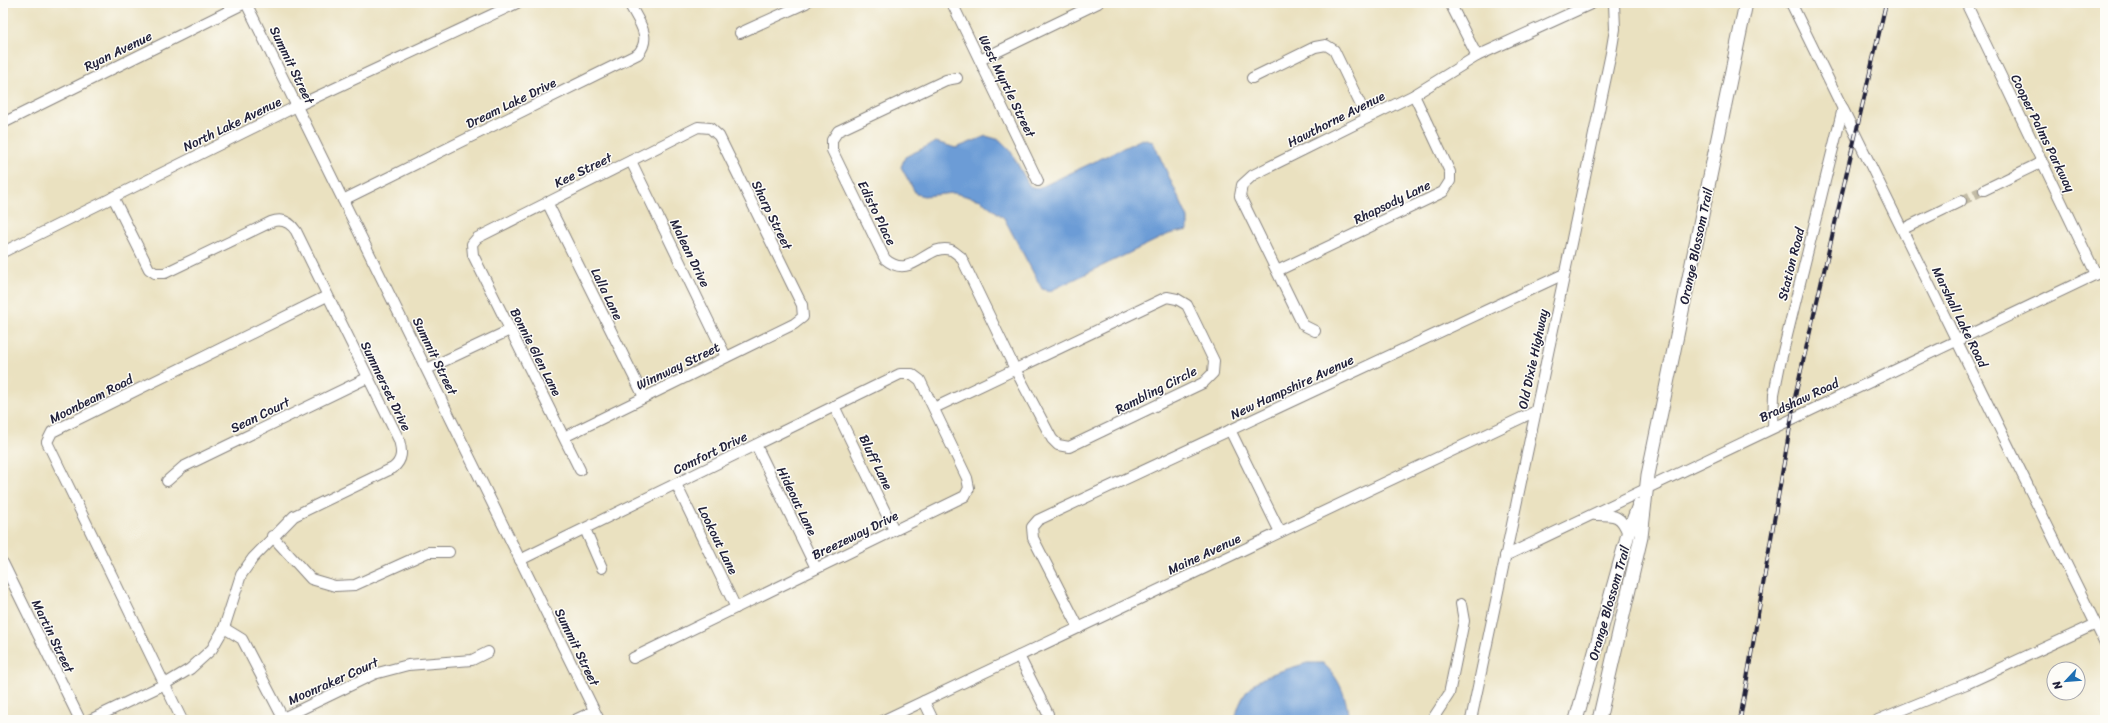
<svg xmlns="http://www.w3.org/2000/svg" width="2108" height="723" viewBox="0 0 2108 723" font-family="Sriracha,sans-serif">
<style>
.water{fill:#6c9cd6;stroke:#475f88}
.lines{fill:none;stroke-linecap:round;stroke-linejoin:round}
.minor-tunnel{stroke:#c2bba5;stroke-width:10;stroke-dasharray:10 5;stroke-linecap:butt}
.minor-casing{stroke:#86827e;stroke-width:12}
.major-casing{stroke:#86827e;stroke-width:15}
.minor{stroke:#fff;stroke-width:10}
.major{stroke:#fff;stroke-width:13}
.rail-casing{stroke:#22223b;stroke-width:4}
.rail{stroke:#fdfcf7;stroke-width:2.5;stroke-dasharray:8;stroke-linecap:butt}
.labels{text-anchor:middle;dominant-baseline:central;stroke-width:3;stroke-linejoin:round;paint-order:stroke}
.street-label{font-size:13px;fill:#22223b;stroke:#fdfcf7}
</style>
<rect width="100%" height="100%" fill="#fdfcf7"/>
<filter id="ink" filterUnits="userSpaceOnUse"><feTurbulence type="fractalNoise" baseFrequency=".025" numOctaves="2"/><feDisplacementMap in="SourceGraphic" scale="8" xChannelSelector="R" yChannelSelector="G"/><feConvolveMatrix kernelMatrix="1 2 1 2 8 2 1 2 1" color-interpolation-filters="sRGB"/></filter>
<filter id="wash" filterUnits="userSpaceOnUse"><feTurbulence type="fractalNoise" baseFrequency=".012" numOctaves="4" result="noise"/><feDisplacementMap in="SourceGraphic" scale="16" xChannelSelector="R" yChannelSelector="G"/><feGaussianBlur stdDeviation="0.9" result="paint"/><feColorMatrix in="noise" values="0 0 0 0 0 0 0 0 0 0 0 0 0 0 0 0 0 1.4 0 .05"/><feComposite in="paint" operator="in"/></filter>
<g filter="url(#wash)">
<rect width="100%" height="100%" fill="#eae1c0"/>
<g class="water">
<path d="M986,136L1000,140L1010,150L1030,187L1039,188L1142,139L1153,142L1188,218V230L1169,234L1050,291L1042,289L1004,218L981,200L954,193L924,196L916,194L901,167L905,157L936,142L956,148Z"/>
<path d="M1307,663H1323C1341,680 1346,696 1349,720H1235C1244,676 1270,675 1307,663Z"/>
</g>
</g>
<g filter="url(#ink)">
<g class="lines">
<path class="minor-tunnel" d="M1961,201L1984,190"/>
<defs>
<g id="minor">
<path d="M246,3L599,720"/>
<path d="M952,3L1038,181"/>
<path d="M1450,3L1477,56"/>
<path d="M1791,3L2105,643"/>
<path d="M1966,3L2096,274"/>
<path d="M740,33L806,3"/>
<path d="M980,60L1098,3"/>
<path d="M1252,78L1315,47L1326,45L1334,50L1367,118"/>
<path d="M3,123L245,3"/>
<path d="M631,161L726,357"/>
<path d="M1984,190L2042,162"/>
<path d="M343,200L638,54C653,37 638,21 629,3"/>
<path d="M547,202L644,397"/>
<path d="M1903,229L1961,201"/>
<path d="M3,252L297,106L517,3"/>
<path d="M1277,271L1443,192L1450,181V172L1414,95"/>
<path d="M1315,331L1303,325L1240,196L1242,185L1253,175L1414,95L1477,56L1593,3"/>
<path d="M427,369L510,330"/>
<path d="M834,406L894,530"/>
<path d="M934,408L1167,297L1177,299L1187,305L1214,361L1213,373L1203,383L1069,447L1058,445L1052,439L1015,369L961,257C958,255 954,251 951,250C927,242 912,282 885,259L832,150V140L838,131L946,80L957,78"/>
<path d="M1773,427L1774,394L1780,364L1843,108"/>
<path d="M1230,430L1280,532"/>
<path d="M564,437L794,324L803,317L802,305L719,136L710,128L698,127L477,238L472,244L473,255L580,470"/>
<path d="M756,445L816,568"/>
<path d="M167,481L183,467L367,378"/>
<path d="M676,484L736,608"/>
<path d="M1595,515C1614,515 1621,514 1628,534"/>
<path d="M585,529L602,568"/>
<path d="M272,536L311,579L335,586L355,585L428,552H449"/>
<path d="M1505,556L2105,270"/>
<path d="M520,560L900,374H912L920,380L967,478L969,488L965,496L633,658"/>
<path d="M3,563L80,720"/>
<path d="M224,628L242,639L284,720"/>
<path d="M1079,628L1033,538L1032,527L1038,520L1564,274"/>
<path d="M1019,656L1048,714"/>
<path d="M924,701L933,720"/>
<path d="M283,718L374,674L408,665L472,660L488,652"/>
<path d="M90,720L165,684L190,669L212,649L224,628L241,575L253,558L294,516L393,468C403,460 402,451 399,440L296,231C290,222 282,218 271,222L165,273H155L149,269L113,197"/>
<path d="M182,720L47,442L52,432L327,296"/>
<path d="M575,720L594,711"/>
<path d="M884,720L1536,411"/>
<path d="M1432,720L1449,694L1464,621L1461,604"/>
<path d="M1471,720L1611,53L1615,29L1614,3"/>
<path d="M1878,720L1966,684L2096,624"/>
</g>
<g id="major">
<path d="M1576,720L1628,534L1639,505"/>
<path d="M1599,720L1641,537L1648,475L1746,3"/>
</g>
</defs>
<use href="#minor" class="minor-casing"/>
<use href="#major" class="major-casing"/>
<use href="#minor" class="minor"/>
<use href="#major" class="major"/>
<defs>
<path id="rail" d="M1740,720L1796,392L1886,3"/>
</defs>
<use href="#rail" class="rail-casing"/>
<use href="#rail" class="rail"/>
</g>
</g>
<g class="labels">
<g class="street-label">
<text transform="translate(118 51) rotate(-26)">Ryan Avenue</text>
<text transform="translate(292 65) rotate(64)">Summit Street</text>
<text transform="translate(1007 86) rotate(64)">West Myrtle Street</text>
<text transform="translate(511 103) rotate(-26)">Dream Lake Drive</text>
<text transform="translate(1336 119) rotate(-27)">Hawthorne Avenue</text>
<text transform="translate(232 124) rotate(-26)">North Lake Avenue</text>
<text transform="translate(2043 133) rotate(64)">Cooper Palms Parkway</text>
<text transform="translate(583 170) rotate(-26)">Kee Street</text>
<text transform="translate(1392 202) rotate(-26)">Rhapsody Lane</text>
<text transform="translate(877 213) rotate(64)">Edisto Place</text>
<text transform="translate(772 215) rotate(64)">Sharp Street</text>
<text transform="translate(1696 246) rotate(-78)">Orange Blossom Trail</text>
<text transform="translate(690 253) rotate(64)">Malean Drive</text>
<text transform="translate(1791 264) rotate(-76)">Station Road</text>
<text transform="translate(607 294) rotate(64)">Lalla Lane</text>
<text transform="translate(1960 317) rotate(64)">Marshall Lake Road</text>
<text transform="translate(536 352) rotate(63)">Bonnie Glen Lane</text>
<text transform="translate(435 356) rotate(64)">Summit Street</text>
<text transform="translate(1533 359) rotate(-78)">Old Dixie Highway</text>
<text transform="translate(678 366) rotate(-26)">Winnway Street</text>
<text transform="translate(386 386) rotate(64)">Summerset Drive</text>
<text transform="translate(1292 387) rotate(-25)">New Hampshire Avenue</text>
<text transform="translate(1156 390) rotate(-27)">Rambling Circle</text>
<text transform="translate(91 399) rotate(-27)">Moonbeam Road</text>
<text transform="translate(1799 400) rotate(-25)">Bradshaw Road</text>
<text transform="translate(260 415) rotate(-26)">Sean Court</text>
<text transform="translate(710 453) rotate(-26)">Comfort Drive</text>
<text transform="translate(876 462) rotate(64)">Bluff Lane</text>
<text transform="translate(797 501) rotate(64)">Hideout Lane</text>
<text transform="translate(855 535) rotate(-26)">Breezeway Drive</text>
<text transform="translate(718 540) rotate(64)">Lookout Lane</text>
<text transform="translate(1204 554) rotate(-25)">Maine Avenue</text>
<text transform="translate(1609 603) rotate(-74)">Orange Blossom Trail</text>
<text transform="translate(53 636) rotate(64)">Martin Street</text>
<text transform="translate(577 647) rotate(64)">Summit Street</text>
<text transform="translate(333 681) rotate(-24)">Moonraker Court</text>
</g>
</g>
<rect width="2108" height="723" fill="none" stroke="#fdfcf7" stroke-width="16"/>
<g transform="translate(2066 681) rotate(244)"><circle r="19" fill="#fdfcf7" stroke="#a5a5ac"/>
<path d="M0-3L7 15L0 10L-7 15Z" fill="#1f6fb2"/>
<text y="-6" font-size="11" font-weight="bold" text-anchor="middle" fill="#22223b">N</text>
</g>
</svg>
